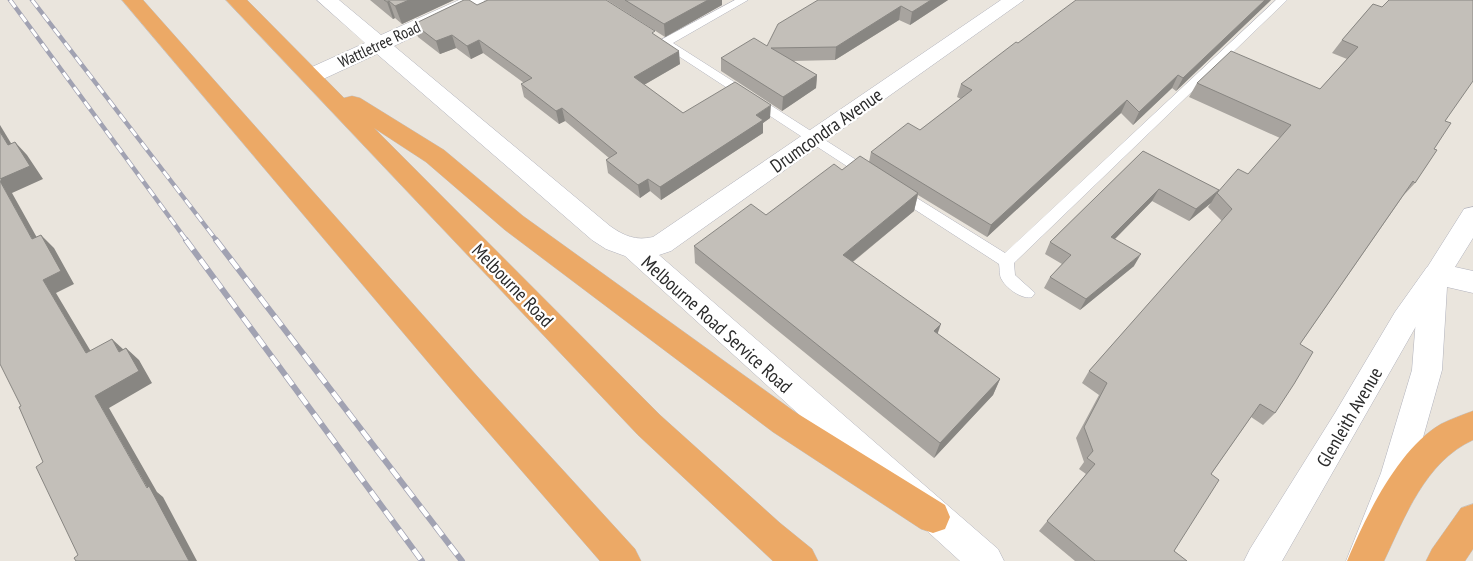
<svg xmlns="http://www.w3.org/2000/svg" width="1473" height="561" viewBox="0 0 1473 561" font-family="'PT Sans Narrow',sans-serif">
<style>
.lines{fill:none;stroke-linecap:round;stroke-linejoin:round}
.lane-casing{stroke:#b1b2bc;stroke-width:1}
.street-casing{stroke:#b1b2bc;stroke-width:1}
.secondary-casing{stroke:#b1b2bc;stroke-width:1}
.highway-casing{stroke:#c3c3c3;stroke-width:1}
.lane{fill:#fff;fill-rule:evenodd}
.street{fill:#fff;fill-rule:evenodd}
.secondary{fill:#fff;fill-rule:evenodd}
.highway{fill:#eca966;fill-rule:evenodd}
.rail-far1-casing{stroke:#a1a2b2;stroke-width:4.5}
.rail-casing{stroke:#a1a2b2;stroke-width:6}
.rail-far1{stroke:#fff;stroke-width:3;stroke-dasharray:9;stroke-linecap:butt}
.rail{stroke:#fff;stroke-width:4.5;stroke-dasharray:12;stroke-linecap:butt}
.wall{fill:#a8a49f}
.shaded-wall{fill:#888682}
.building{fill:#c3bfb9;stroke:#888682}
.labels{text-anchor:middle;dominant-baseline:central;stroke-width:4.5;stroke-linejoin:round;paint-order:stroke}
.far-street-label{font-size:16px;fill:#2a2a2a;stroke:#fff}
.street-label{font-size:19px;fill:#2a2a2a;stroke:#fff}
</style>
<rect width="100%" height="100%" fill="#eae5dd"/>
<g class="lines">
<defs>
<g id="lane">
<path d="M735,0H748L673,43L872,170L874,173L872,176H862L657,42Z"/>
<path d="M1276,0H1287L1014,263L1015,275L1035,293L1032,297C1023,300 1007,289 1002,280C999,276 1000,269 999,264L894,196L892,193L894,190H904L1005,253Z"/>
</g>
<g id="street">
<path d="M317,0H339L381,35L459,0H485L482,4L394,46L610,226C624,236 636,241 653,237L1001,0H1024L671,251L659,255L998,549L1004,561H960L625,256L606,249L592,240L377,54L319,81L311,83L303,81L300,76L303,71L365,43Z"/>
<path d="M1437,263L1447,267L1451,274L1415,328L1282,561H1244L1250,549L1335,413L1395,312L1427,267Z"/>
</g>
<path id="secondary" d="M1473,207V238L1455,267L1473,271V293L1447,287L1442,370L1413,473L1382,561H1346L1381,473L1412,370L1418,293L1423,274L1464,209Z"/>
<g id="highway">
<path d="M122,0H143L477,376L635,549L641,561H600L455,394Z"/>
<path d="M226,0H247L344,98L352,96L360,98L444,150L523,216L795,412L945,505L950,517L945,529L933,533L921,529L773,432L505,230L426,162L374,128L660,415L780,523L812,549L818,561H773L638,435Z"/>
<path d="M1473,411V440C1425,462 1405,517 1384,561H1347C1366,516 1398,449 1441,424C1451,419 1462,415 1473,411Z"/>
<path d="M1473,504V549L1465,561H1426L1432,549L1461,508Z"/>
</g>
</defs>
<use href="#lane" class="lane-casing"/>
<use href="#street" class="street-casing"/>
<use href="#secondary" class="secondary-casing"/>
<use href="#highway" class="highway-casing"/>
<use href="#lane" class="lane"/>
<use href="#street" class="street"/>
<use href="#secondary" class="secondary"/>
<use href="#highway" class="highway"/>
<defs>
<g id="rail-far1">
<path d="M10,0L187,241"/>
<path d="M32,0L217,241"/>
</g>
<g id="rail">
<path d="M186,240L422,561"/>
<path d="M216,240L462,561"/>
</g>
</defs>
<use href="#rail-far1" class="rail-far1-casing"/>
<use href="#rail" class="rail-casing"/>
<use href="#rail-far1" class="rail-far1"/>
<use href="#rail" class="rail"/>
</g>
<g class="wall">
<path d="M370,0H454L402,24L395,18L393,19Z"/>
<path d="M607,0H722V5L665,37Z"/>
<path d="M818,0H948L910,25L899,20L835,60L793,61L817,75L816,88L782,111L721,71V58L767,46Z"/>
<path d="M1271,0L1176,91L1172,88L1133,125L1121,113L987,237L918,195L914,211L853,262L937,334L1000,379L993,395L934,458L695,263L694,246L766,215L842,170L869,162L871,152L920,130L961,99L957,97L961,84L1018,43Z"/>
<path d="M1373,4L1445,121L1434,149L1415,183L1403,196L1300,344L1275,413L1263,425L1251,417L1211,474L1174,551L1187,561H1075L1039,531L1086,474L1079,469L1084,462L1076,438L1099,395L1082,383L1089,371L1222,221L1208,207L1211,203L1189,221L1152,201L1115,239L1134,266L1080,310L1044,288L1050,277L1062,264L1045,254L1050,242L1143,151L1219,190L1248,174L1280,138L1189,97L1197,83L1320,89L1347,59L1332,53L1342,40Z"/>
<path d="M477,5L655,35L680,64L644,85L683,113L770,118L763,123V133L661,200L650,191L640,198L608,173L606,160L609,158L565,121L559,124L524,97L521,84L524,83L483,53L471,59L456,48L440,54L418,37L414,24Z"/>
</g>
<g class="shaded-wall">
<path d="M409,0H454L402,24L395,6Z"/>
<path d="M708,0H722V5L665,37L664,24Z"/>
<path d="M931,0H948L910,25L912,12Z"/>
<path d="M1265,0H1271L1176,91L1183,78Z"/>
<path d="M389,1L395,18L393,19L387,2Z"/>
<path d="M901,6L899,20L835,60L836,47Z"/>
<path d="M452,35L456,48L440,54L436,41Z"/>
<path d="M479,40L483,53L471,59L467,46Z"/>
<path d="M679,51L680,64L635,90L634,77Z"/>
<path d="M817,75L816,88L782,111L783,97Z"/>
<path d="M1178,75L1172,88L1133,125L1139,112Z"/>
<path d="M1127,100L1121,113L987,237L991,225Z"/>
<path d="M771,105L770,118L763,123V133L661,200L660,187L756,115Z"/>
<path d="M562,108L565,121L559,124L556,111Z"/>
<path d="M0,125L20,158L8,145L0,132Z"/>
<path d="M15,142L27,155L43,179L12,193L45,252L32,239L0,181Z"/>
<path d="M648,179L650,191L640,198L638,185Z"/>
<path d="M1159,189L1152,201L1105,249L1111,237Z"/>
<path d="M1219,190L1211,203L1189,221L1196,209Z"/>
<path d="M918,193L914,211L840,272L843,255Z"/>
<path d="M41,235L54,248L74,284L56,293L99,365L86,353L43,280Z"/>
<path d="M1141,254L1134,266L1080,310L1086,299Z"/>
<path d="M941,324L935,341L934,331Z"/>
<path d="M112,339L125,351L119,352Z"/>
<path d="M126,348L139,360L152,383L109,408L157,492L163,497L197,561H189L95,396Z"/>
<path d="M1000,379L993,395L934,458L940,443Z"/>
</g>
<g class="building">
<path d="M384,0H409L395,6L389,1L387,2Z"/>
<path d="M464,0H469L477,5L488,0H606L655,31L652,33L679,51L634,77L683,113L735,82L771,105L756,115L763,120L660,187L648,179L638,185L606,160L617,153L562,108L556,111L521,84L532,78L479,40L467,46L452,35L436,41L414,24Z"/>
<path d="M625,0H708L664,24Z"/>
<path d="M818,0H931L912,12L901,6L836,47L771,48L817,75L783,97L721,58L754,38L767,46L778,24Z"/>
<path d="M1076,0H1265L1183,78L1178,75L1139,112L1127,100L991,225L871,152L908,123L920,130L972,90L961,84L1016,42L1018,43Z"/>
<path d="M1389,0H1473V81L1445,121L1451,123L1434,149L1437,150L1415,183L1413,181L1300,344L1313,352L1294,384L1275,413L1260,404L1211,474L1219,480L1174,551L1187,561H1095L1047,521L1095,464L1087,458L1093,451L1084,427L1107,383L1089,371L1232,209L1217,193L1238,169L1248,174L1291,125L1197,83L1231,51L1320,89L1358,47L1342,40L1373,4L1382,7Z"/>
<path d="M0,132L8,145L15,142L30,166L0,179Z"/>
<path d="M1143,151L1219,190L1196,209L1159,189L1111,237L1141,254L1086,299L1050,277L1071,255L1050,242Z"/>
<path d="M860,156L918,193L843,255L941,324L934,331L1000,379L940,443L694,246L751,204L766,215L834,164L842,170Z"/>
<path d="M0,181L32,239L41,235L61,271L43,280L86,353L112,339L119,352L126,348L139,371L95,396L147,488L149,486L189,561H76L74,558L78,555L36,467L43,462L19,407L21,406L0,364Z"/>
</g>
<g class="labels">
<g class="far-street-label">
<text transform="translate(379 44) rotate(-25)">Wattletree Road</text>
</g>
<g class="street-label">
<text transform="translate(826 130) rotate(-35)">Drumcondra Avenue</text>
<text transform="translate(513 285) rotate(46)">Melbourne Road</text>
<text transform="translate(717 324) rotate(42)">Melbourne Road Service Road</text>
<text transform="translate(1349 417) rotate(-60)">Glenleith Avenue</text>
</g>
</g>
</svg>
